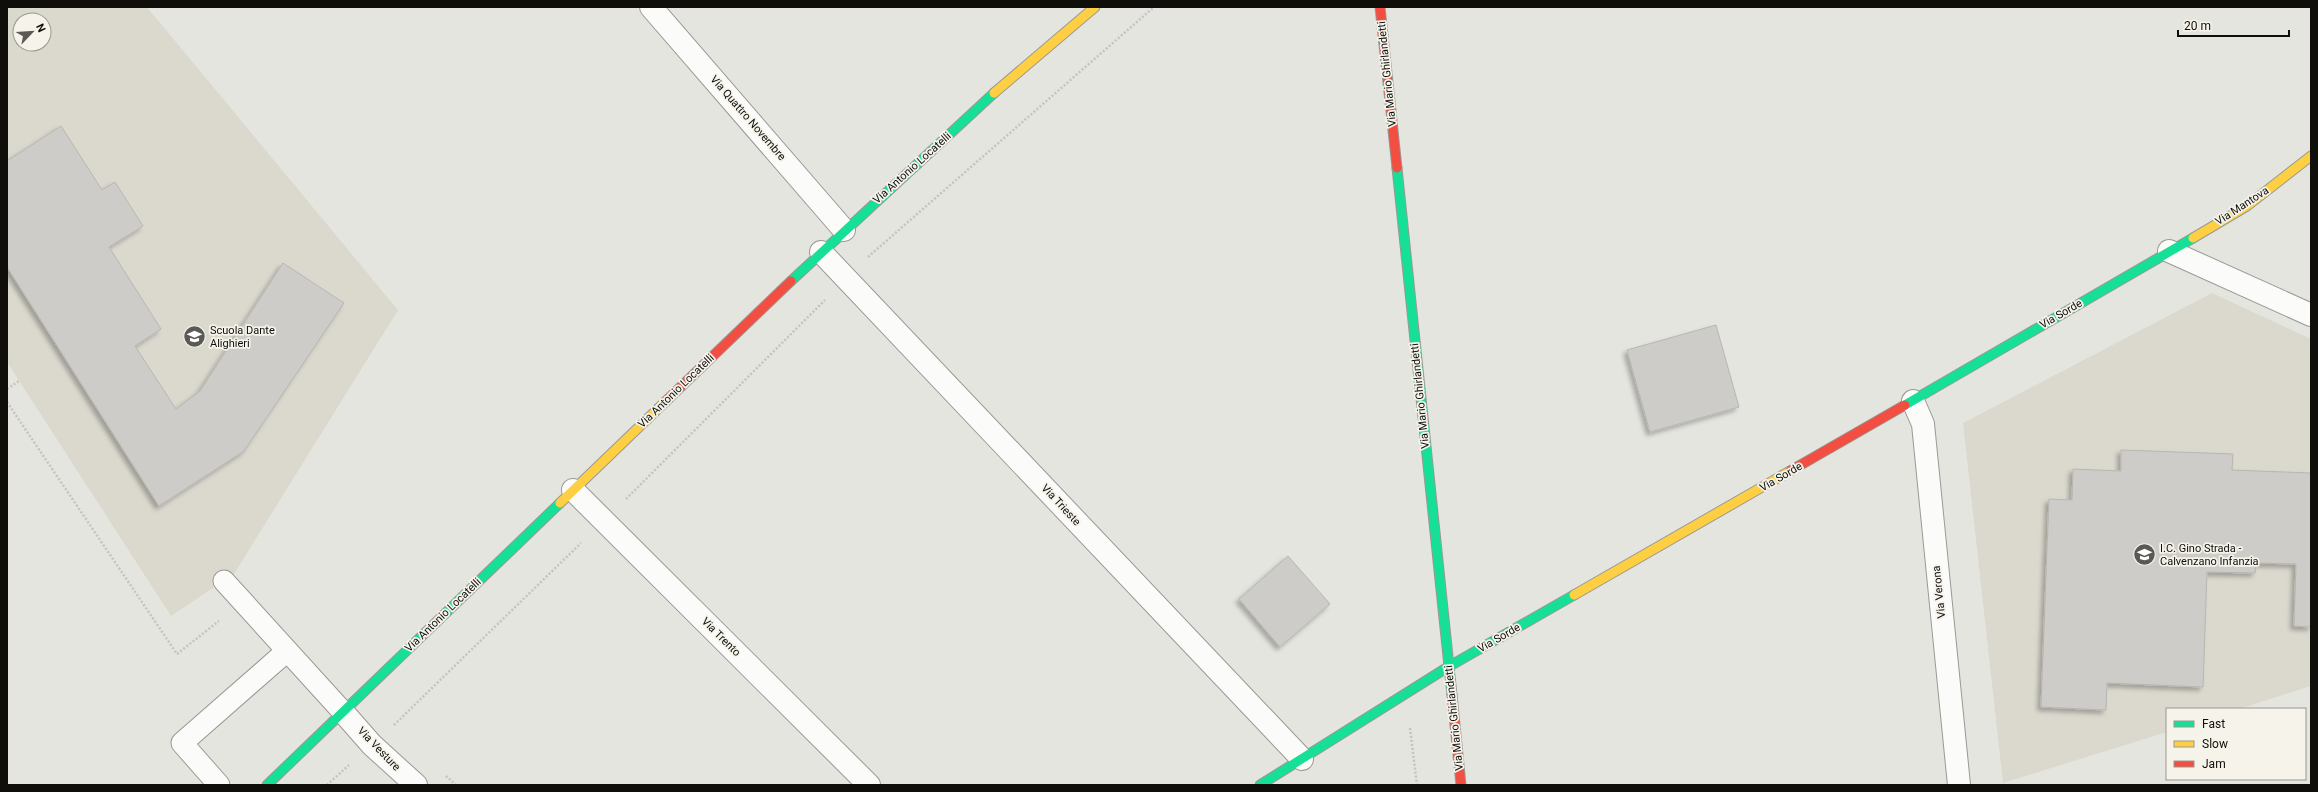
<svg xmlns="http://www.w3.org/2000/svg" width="2318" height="792" viewBox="0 0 2318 792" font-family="Roboto,sans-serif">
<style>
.built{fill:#dbd9ce;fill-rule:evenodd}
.building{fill:#cdccc8;stroke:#b7b6b2;filter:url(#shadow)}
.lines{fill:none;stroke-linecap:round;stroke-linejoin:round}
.lane-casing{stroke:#999995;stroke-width:23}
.street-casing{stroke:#999995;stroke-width:24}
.fast-casing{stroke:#999995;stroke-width:11}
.slow-casing{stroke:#999995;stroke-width:11}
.jam-casing{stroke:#999995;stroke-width:11}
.path{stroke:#c4c3c1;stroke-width:2.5;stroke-dasharray:2 2;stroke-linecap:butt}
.lane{stroke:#fbfbfa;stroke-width:21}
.street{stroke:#fbfbfa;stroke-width:22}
.fast{stroke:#16e098;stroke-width:9}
.slow{stroke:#ffcf43;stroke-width:9}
.jam{stroke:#f24e42;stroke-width:9}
.labels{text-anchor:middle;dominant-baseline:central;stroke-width:3.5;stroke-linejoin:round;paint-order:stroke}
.street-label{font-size:11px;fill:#0f0e0b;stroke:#f5f3ea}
.poi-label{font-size:11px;fill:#0f0e0b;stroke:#f5f3ea;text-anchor:start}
</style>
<defs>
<filter id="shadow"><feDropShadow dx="-3.5" dy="3.5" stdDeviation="2" flood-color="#0004"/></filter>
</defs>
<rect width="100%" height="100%" fill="#e5e5e0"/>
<g class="built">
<path d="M7,7H147L398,310L234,574L171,616L7,362ZM20,20H44V44H20Z"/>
<path d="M2212,293L2311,339V686L2239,709H2167V732L2003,783L1963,423Z"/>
</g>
<g class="building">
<path d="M61,126L102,190L115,182L143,226L109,247L161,329L135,346L176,409L200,391L283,263L344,303L244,451L159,506L7,267V161Z"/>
<path d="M1716,325L1739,407L1650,432L1627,350Z"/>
<path d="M2121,450L2233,454L2232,470L2311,473V627L2294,626L2296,564L2256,563L2255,573L2207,572L2203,687L2107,683L2106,710L2041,707L2049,499L2072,500L2073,469L2121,471Z"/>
<path d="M1288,556L1330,604L1280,647L1239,599Z"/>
</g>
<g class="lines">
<defs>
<g id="lane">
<path d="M224,581L343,712"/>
<path d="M219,785L182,743L287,651"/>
</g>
<g id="street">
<path d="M651,7L844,230"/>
<path d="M2169,251L2311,315"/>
<path d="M821,252L1302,759"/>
<path d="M1913,401L1923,424L1959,785"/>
<path d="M573,490L869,785"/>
<path d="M343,712L372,745L416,785"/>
</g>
<g id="fast">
<path d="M1397,168L1452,695"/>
<path d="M791,281L994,93"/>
<path d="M1905,405L2193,238"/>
<path d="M267,785L560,503"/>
<path d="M1260,785L1448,667L1574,595"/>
</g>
<g id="slow">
<path d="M994,93L1095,7"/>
<path d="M2193,238L2247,206L2311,156"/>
<path d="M560,503L665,402"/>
<path d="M1574,595L1790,471"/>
</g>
<g id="jam">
<path d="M1380,7L1397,168"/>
<path d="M665,402L791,281"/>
<path d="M1790,471L1905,405"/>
<path d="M1452,695L1461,785"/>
</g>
</defs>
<use href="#lane" class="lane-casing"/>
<use href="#street" class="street-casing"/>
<use href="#fast" class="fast-casing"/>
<use href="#slow" class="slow-casing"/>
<use href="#jam" class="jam-casing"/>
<g class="path">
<path d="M868,257L1154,7"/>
<path d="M7,389L19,381"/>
<path d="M7,402L177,654L219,621"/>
<path d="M626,499L825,300"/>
<path d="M394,725L581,543"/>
<path d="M1410,728L1417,785"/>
<path d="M446,776L456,785"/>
<path d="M327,785L349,765"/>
</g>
<use href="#lane" class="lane"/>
<use href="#street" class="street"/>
<use href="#fast" class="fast"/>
<use href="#slow" class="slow"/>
<use href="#jam" class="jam"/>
</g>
<defs>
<symbol id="school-disc" viewBox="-11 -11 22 22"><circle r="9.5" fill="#5a5956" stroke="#f5f3ea"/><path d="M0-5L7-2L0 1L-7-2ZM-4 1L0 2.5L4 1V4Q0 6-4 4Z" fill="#fff"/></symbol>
</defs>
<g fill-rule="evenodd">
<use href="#school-disc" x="182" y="324" width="25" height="25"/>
<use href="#school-disc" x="2132" y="542" width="25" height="25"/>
</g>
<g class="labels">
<g class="street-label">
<text transform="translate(1387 74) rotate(-96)">Via Mario Ghirlandetti</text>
<text transform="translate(748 118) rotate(49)">Via Quattro Novembre</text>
<text transform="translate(912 168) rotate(-42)">Via Antonio Locatelli</text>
<text transform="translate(2242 206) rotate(-33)">Via Mantova</text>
<text transform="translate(2061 314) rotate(-30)">Via Sorde</text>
<text transform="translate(676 391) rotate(-44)">Via Antonio Locatelli</text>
<text transform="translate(1420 396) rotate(-96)">Via Mario Ghirlandetti</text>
<text transform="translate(1781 477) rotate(-30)">Via Sorde</text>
<text transform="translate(1061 505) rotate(47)">Via Trieste</text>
<text transform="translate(1939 592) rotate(-96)">Via Verona</text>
<text transform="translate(443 615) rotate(-44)">Via Antonio Locatelli</text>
<text transform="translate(721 637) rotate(45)">Via Trento</text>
<text transform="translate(1499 638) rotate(-30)">Via Sorde</text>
<text transform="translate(1454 718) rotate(-96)">Via Mario Ghirlandetti</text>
<text transform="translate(379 749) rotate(46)">Via Vesture</text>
</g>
<g class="poi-label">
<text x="210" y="330">Scuola Dante<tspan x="210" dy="13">Alighieri</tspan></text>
<text x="2160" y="548">I.C. Gino Strada -<tspan x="2160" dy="13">Calvenzano Infanzia</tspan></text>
</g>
</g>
<rect width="2318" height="792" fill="none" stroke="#0f0e0b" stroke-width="16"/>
<rect x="2166" y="708" width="140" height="72" fill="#f5f3ea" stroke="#999791"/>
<rect x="2174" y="721" width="20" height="6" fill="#16e098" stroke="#999791"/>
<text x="2202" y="728" font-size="12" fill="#0f0e0b">Fast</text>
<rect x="2174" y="741" width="20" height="6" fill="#ffcf43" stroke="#999791"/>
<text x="2202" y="748" font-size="12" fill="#0f0e0b">Slow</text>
<rect x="2174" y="761" width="20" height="6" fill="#f24e42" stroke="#999791"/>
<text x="2202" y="768" font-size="12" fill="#0f0e0b">Jam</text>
<g transform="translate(32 32) rotate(65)"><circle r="19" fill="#f5f3ea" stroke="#999791"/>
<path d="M0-3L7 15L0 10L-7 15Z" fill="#5a5956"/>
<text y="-6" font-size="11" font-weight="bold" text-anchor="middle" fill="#0f0e0b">N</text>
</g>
<path d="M2178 30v6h111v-6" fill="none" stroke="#0f0e0b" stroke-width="2"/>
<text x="2184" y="30" font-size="12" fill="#0f0e0b" stroke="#f5f3ea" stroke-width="3" paint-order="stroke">20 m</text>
</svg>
